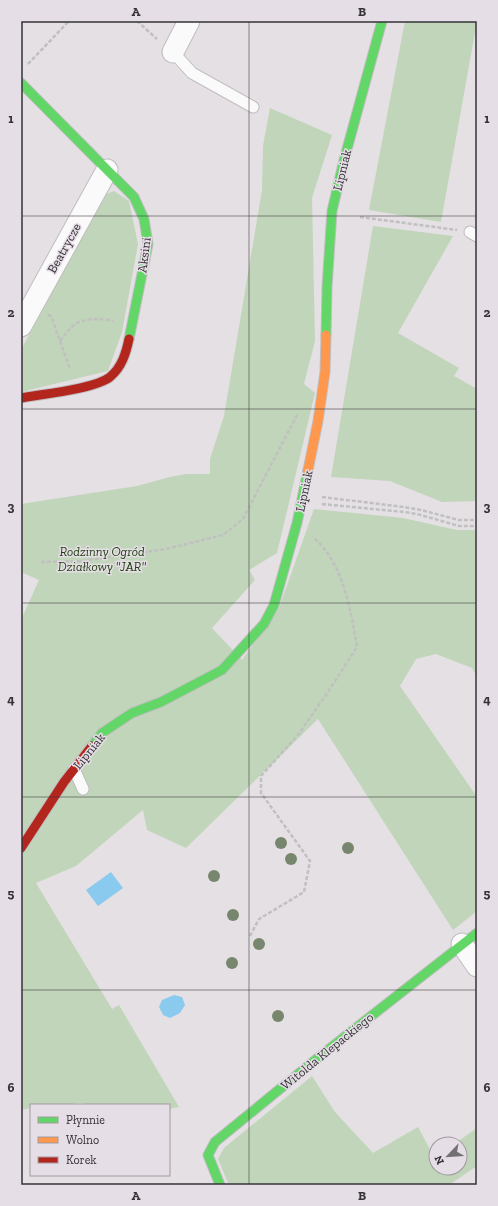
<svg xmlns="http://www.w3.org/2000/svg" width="498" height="1206" viewBox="0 0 498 1206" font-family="'Zilla Slab',serif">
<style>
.green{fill:#c1d5ba}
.water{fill:#8acaee}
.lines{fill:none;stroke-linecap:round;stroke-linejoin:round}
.lane-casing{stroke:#c0bdc0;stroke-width:13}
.street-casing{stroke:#c0bdc0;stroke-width:23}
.fast-casing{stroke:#c0bdc0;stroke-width:11}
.slow-casing{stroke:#c0bdc0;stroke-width:11}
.jam-casing{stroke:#c0bdc0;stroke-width:11}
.path{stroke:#c1c0c1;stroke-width:2.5;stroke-dasharray:4 2;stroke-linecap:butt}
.lane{stroke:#fbfafb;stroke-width:11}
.street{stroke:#fbfafb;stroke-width:21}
.fast{stroke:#63d668;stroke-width:9}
.slow{stroke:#ff974d;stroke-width:9}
.jam{stroke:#b3261e;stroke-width:9}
.tree{fill:#76876d}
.grid{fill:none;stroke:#363337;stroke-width:1;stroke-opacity:0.55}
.labels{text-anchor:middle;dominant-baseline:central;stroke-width:3;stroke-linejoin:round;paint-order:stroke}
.street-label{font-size:13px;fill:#363337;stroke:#e6dee6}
.park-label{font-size:13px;font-style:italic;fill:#1c3e0c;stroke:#e6dee6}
.neatline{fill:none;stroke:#363337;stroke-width:1.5}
.grid-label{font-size:13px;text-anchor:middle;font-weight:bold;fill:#363337}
</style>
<rect width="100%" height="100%" fill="#e4e0e4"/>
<g class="green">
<path d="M405,21H477L441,222L369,210Z"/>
<path d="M270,108L332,135L312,198L315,341L304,384L315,393L277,553L249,570L255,580L212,628L242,660L279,608L314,509L403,518L457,530H477V677L472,668L436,654L416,659L400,686L477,797V911L453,930L318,719L186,848L147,830L143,810L76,866L36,883L112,1009L119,1005L179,1107L169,1109V1105H91L80,1103L61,1105H31V1108L21,1110V620L39,580L21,572V504L137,486L170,477L186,474H210V459L224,416L262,190L263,146Z"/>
<path d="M114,191L129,201L138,244L122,332L108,371L21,392V350L104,195Z"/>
<path d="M373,226L453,236L398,333L459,368L454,376L477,389V501L442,502L390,481L331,477Z"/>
<path d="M312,1076L335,1112L373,1153L418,1127L434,1157L436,1156V1168H460V1144H454L477,1128V1166L449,1185H229L218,1159L224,1148Z"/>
</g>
<g class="water">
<path d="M111,872L123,888L98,906L86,890Z"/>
<path d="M174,995L182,997L185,1005L180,1013L170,1018L163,1015L159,1007L162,1000Z"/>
</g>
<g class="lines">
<defs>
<g id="lane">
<path d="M173,52L192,73L253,107"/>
<path d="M470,232L477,236"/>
<path d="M74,769L83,789"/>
</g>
<g id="street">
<path d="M173,52L189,21"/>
<path d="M21,326L107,170"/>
<path d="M462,944L477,966"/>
</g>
<g id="fast">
<path d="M21,83L134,197L144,219L148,244L129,339"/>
<path d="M326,335L327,287L332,211L344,160L382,21"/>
<path d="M92,746L102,733L132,713L161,702L222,670L264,624L274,605L297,523L308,470"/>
<path d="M220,1185L208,1155L215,1142L319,1057L477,933"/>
</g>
<path id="slow" d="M308,470L318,421L325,372L326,335"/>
<g id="jam">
<path d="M21,398C42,394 95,389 110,377C122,367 126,353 129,339"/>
<path d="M21,848L64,782L92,746"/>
</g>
</defs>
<use href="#lane" class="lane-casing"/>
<use href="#street" class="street-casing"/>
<use href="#fast" class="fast-casing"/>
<use href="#slow" class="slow-casing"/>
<use href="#jam" class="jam-casing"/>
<g class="path">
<path d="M137,21L157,39"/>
<path d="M28,64L69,21"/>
<path d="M360,217L457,230"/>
<path d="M48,315L51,316L70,369"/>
<path d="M60,341C65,335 69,329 75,324C85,318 102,318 113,321"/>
<path d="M322,497L404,507L421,510L459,520H477"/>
<path d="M322,504L404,512L417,514L459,526H477"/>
<path d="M41,562L83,561L166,549L223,535L243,519L297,415"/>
<path d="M250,936L259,919L304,892L310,861L261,793V776L298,735L328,692L357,647C350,608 344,564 313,537"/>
</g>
<use href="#lane" class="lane"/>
<use href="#street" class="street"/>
<use href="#fast" class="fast"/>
<use href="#slow" class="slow"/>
<use href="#jam" class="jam"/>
</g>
<g class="tree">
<circle cx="281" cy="843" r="6"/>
<circle cx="348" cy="848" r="6"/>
<circle cx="291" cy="859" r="6"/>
<circle cx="214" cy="876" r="6"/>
<circle cx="233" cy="915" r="6"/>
<circle cx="259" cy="944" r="6"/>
<circle cx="232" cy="963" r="6"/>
<circle cx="278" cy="1016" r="6"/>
</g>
<path class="grid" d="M249,21V1185M21,216H477M21,409H477M21,603H477M21,797H477M21,990H477"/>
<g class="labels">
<g class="street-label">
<text transform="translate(342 170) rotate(-76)">Lipniak</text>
<text transform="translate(64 248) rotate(-61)">Beatrycze</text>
<text transform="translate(144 255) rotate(-83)">Aksini</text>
<text transform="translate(304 491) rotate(-78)">Lipniak</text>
<text transform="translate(89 751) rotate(-51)">Lipniak</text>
<text transform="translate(327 1051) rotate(-39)">Witolda Klepackiego</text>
</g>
<g class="park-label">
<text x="102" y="551">Rodzinny Ogród<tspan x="102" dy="15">Działkowy "JAR"</tspan></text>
</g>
</g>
<rect width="498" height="1206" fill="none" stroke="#e6dee6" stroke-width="44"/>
<rect x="30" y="1104" width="140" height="72" fill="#e6dee6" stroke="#a09aa0"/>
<rect x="38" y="1117" width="20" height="6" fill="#63d668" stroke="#a09aa0"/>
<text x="66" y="1124" font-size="12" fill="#363337">Płynnie</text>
<rect x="38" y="1137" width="20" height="6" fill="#ff974d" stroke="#a09aa0"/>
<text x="66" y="1144" font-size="12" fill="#363337">Wolno</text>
<rect x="38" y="1157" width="20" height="6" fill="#b3261e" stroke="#a09aa0"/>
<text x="66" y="1164" font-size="12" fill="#363337">Korek</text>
<g transform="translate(448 1156) rotate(245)"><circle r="19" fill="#e6dee6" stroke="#a09aa0"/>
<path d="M0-3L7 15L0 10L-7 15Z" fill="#737074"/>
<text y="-6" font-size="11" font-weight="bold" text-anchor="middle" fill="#363337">N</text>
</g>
<rect x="22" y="22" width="454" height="1162" class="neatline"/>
<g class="grid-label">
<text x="136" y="16">A</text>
<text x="362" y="16">B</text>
<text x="11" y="123">1</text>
<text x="487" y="123">1</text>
<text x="11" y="317">2</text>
<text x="487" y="317">2</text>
<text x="11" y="511">3</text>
<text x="487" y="511">3</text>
<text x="11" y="704">4</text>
<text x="487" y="704">4</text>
<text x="11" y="898">5</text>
<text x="487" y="898">5</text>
<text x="11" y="1092">6</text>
<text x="487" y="1092">6</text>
<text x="136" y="1200">A</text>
<text x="362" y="1200">B</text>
</g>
</svg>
